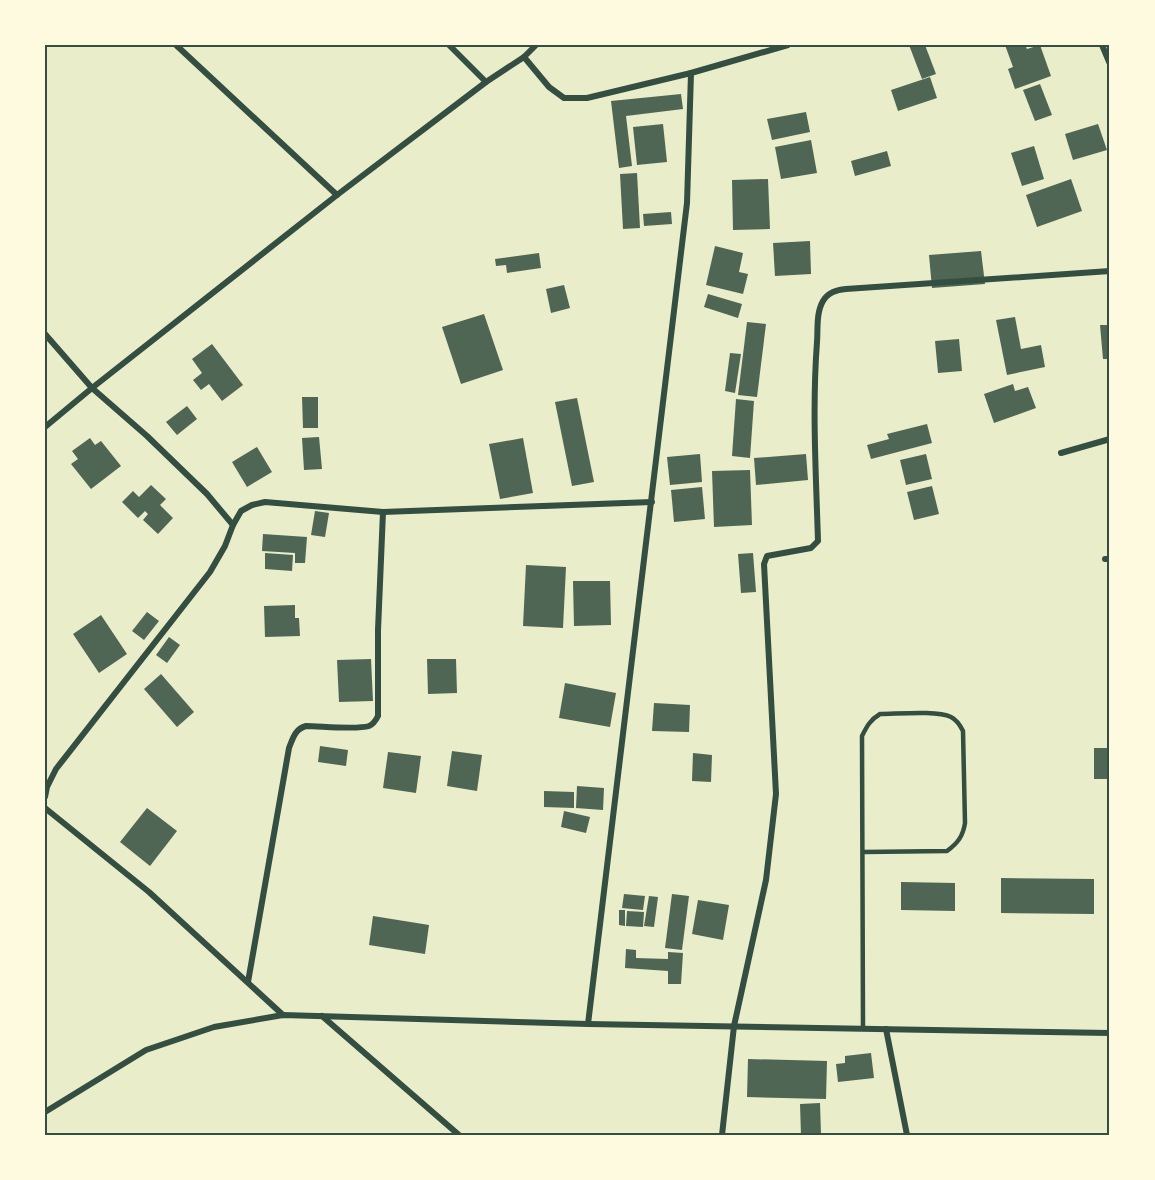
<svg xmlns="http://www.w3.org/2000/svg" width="1155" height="1180" viewBox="0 0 1155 1180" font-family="'PT Sans',sans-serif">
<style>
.building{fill:#4f6655}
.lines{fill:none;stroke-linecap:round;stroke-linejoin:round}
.service{stroke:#344e41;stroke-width:4.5}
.minor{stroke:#344e41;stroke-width:6}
.neatline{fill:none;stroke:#344e41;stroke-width:2}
</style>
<rect width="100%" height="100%" fill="#e9edc9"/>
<g class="building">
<path d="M909,45H925L936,74L922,79Z"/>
<path d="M1005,45H1025L1027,49L1040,45L1051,76L1015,89L1008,69L1013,67Z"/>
<path d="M930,77L937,98L898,111L891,90Z"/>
<path d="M1040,84L1052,115L1035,121L1023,90Z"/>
<path d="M681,94L683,109L626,116L632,166L619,168L611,101Z"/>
<path d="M806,112L810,132L772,140L767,119Z"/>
<path d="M663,124L667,162L637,165L633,127Z"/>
<path d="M1098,124L1107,150L1073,160L1065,134Z"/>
<path d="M811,140L817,173L781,179L775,147Z"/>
<path d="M1034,146L1044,179L1022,186L1011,153Z"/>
<path d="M887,151L891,166L855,176L851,161Z"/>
<path d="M637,173L640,228L623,229L620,174Z"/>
<path d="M768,179L770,229L733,230L732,180Z"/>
<path d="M1071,179L1082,211L1037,227L1026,195Z"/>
<path d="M671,212L672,224L644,226L643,214Z"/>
<path d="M810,241L811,274L775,276L773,243Z"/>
<path d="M715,246L743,253L739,272L748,274L743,294L706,285Z"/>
<path d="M981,251L985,284L932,288L929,255Z"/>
<path d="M539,253L541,268L507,273L506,265L496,266L495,259Z"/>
<path d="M564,285L570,308L551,313L546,289Z"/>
<path d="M708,294L742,304L738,318L704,307Z"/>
<path d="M484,314L503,370L461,384L442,327Z"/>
<path d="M1015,317L1021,349L1041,345L1045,367L1007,375L996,320Z"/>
<path d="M747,322L766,324L757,397L738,395Z"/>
<path d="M1100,325H1110V359H1103Z"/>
<path d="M959,339L962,371L938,373L935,341Z"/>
<path d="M212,344L243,385L222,401L209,384L201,390L193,380L202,373L192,359Z"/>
<path d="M730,353L741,354L735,393L725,391Z"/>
<path d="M1013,384L1015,391L1028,387L1036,408L994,423L984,394Z"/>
<path d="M302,397H318V428H303Z"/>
<path d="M577,398L594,482L572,486L555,402Z"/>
<path d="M736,399L754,401L750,458L732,456Z"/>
<path d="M187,406L197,419L177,435L166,422Z"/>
<path d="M927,424L932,443L871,459L867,445L889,439L887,434Z"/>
<path d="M319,437L322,469L304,470L302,438Z"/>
<path d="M90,438L95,445L101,441L121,466L91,489L71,464L78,459L72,451Z"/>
<path d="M523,438L533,493L500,499L489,444Z"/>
<path d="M257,447L272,472L247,487L232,462Z"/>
<path d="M700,454L702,482L670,485L667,457Z"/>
<path d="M806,454L808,480L756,485L754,458Z"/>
<path d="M926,454L932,479L906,485L900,460Z"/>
<path d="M750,470L752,525L714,527L712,471Z"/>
<path d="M151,485L166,499L160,505L173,518L158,534L143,520L148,514L145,511L138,518L122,502L133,491L139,497Z"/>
<path d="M932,486L939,514L914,520L907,492Z"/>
<path d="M702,487L705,519L674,522L671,490Z"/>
<path d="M315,511L329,513L325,537L311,535Z"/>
<path d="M263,534L307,537L305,563H295V553L262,551Z"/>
<path d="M265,553L293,555L292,571L265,569Z"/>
<path d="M753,553L756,592L741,593L738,554Z"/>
<path d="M526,565L566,567L563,628L523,626Z"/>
<path d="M573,581H610L611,625L574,626Z"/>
<path d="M295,605V618H299L300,636L265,637L264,606Z"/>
<path d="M147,612L159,621L144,640L132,631Z"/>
<path d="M101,615L127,654L99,673L73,634Z"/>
<path d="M169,637L180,645L167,663L156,655Z"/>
<path d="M371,659L373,701L339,702L337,660Z"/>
<path d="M427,659H456L457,693L428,694Z"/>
<path d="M161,674L194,712L177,727L144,689Z"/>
<path d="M565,683L616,693L610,727L559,718Z"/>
<path d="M654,703L690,705L689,732L652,731Z"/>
<path d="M320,746L348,750L346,766L318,762Z"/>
<rect x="1094" y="748" width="16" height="31"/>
<path d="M452,751L482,755L477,791L447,786Z"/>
<path d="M388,752L421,756L416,793L383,788Z"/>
<path d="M693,753L712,755L711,782L692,781Z"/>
<path d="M577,786L604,788L603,810L576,808Z"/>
<path d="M544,791L574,792V808L544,807Z"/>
<path d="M147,808L177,831L150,866L120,842Z"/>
<path d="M564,811L590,817L586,833L561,827Z"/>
<path d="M1001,878L1094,879V914L1001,913Z"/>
<path d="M901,882L955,883V911L901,910Z"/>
<path d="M624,894L645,896L643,910L622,908Z"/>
<path d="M672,894L689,896L682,950L665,948Z"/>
<path d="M649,896L658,897L654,927L644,926Z"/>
<path d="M698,900L729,905L723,940L692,934Z"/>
<path d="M619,910H625V926L619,925Z"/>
<path d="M627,911L644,912L643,927L626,926Z"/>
<path d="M373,916L429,925L425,954L369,945Z"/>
<path d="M626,949L636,950V958L668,959V952L683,953L681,984H668V971L625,968Z"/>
<path d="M871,1053L874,1078L838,1082L836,1064L845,1063V1056Z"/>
<path d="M748,1059L827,1061L826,1099L747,1097Z"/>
<path d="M820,1103L821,1135H801L800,1104Z"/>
</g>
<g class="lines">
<path class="service" d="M863,1029L862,736C867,726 870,720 880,714C897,714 937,710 951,717C957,720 960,725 963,731L965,823C963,836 958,843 947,851L863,852"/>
<g class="minor">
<path d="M176,45L337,195"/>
<path d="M449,45L486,82"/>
<path d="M1102,45L1110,64"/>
<path d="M524,57L549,87L564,98H587L691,73L788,45"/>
<path d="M45,334L92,388L147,436L207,494L233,525"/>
<path d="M45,427L92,388L337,195L486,82L524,57L536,45"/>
<path d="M1061,453L1110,439"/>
<path d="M1105,559H1110"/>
<path d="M45,797L47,787L56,769L210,572L225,546L233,525L241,511L252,505L265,502L383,512L652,502"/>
<path d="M45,808L149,892L283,1015"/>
<path d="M248,982L289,748C293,738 295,729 306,726C320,726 357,730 369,726C374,724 376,720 378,716V630L383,512"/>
<path d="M322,1016L459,1135"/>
<path d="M588,1024L687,203L691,73"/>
<path d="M886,1029L907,1135"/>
<path d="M45,1112L146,1050L214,1027L283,1015L588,1024L1110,1033"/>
<path d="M722,1135L734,1026L766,880L776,794L764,564L767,556L811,548L818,541C816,475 812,408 817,342C818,329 816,313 823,301C828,292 837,290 846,289L1110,271"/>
</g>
</g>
<rect width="1155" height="1180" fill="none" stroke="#fefae0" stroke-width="93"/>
<rect x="46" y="46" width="1062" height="1088" class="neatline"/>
</svg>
